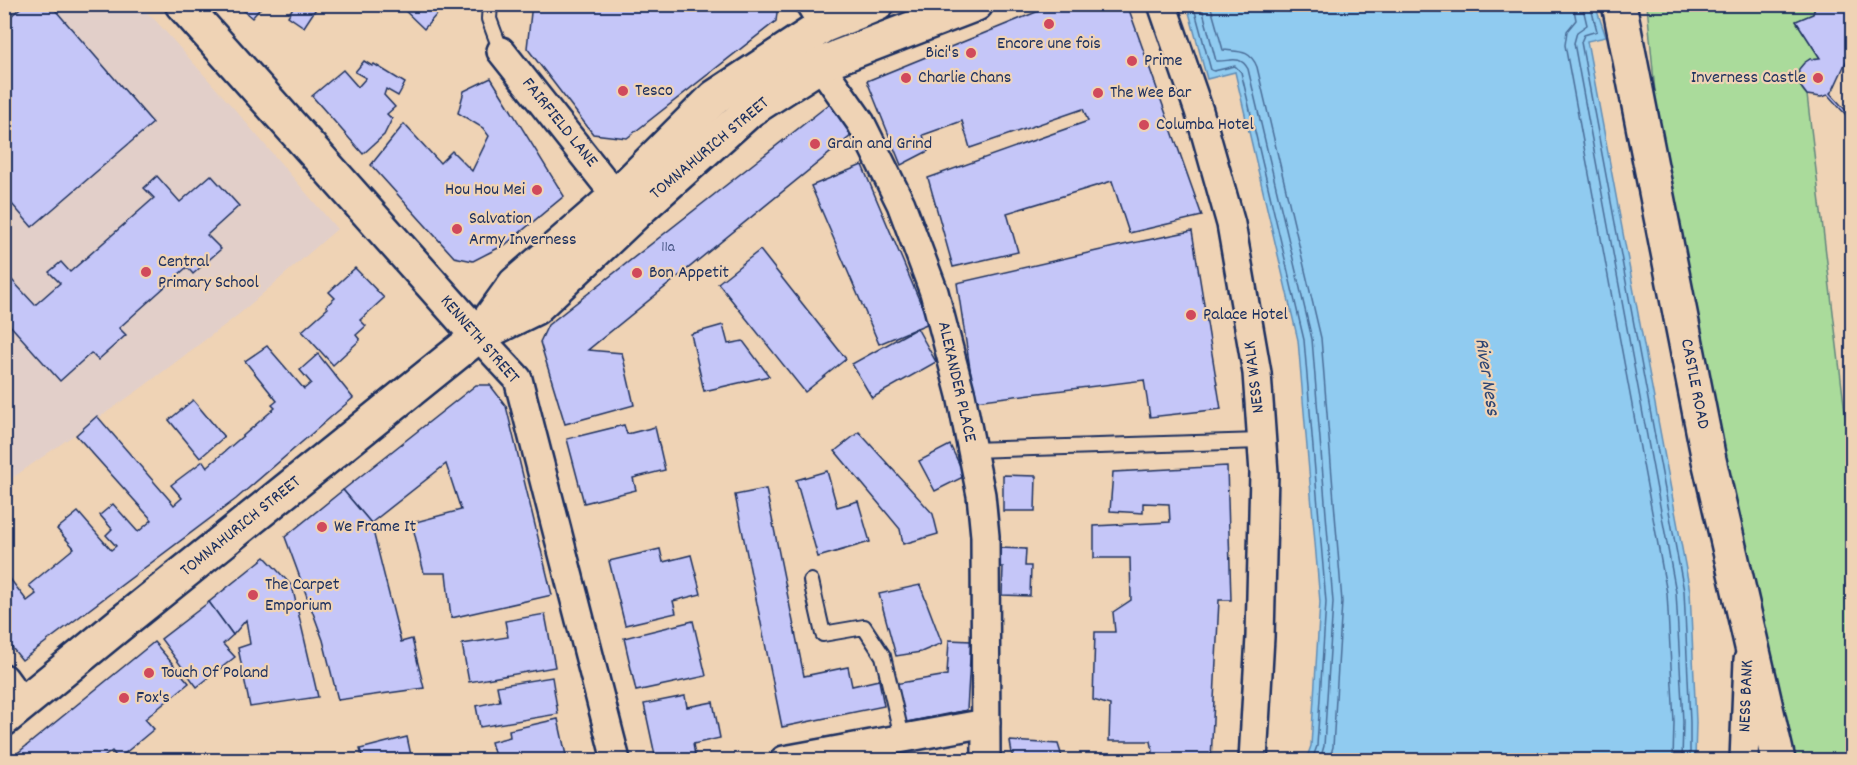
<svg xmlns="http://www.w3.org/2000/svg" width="1857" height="765" viewBox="0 0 1857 765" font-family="Dekko,sans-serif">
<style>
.built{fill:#e2cfc9}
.green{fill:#aadb9b;stroke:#62857c;stroke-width:1.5}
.water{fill:#90cbf0;stroke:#618db6;stroke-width:1.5}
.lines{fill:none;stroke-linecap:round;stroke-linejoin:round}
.shore{stroke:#4a6d98;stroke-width:1.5}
.building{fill:#c5c6f8;stroke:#1b2f5e;stroke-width:1.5}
.service-casing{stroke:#1b2f5e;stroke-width:18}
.minor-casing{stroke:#1b2f5e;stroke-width:32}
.secondary-casing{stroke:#1b2f5e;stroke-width:38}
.trunk-casing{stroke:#1b2f5e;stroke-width:38}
.service{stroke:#efd3b5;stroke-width:14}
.minor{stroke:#efd3b5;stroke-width:27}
.secondary{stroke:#efd3b5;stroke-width:33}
.trunk{stroke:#efd3b5;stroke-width:33}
.poi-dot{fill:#d1495b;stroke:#efd3b5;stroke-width:2}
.labels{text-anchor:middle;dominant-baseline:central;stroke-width:4.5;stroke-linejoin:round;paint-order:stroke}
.number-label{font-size:15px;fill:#465584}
.poi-label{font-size:18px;fill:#1b2f5e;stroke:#efd3b5;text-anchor:start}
.street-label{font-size:18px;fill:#1b2f5e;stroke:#efd3b5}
.water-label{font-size:20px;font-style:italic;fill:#2d4674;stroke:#efd3b5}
</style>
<rect width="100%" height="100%" fill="#efd3b5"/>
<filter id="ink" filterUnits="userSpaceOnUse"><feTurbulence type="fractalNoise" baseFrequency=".0167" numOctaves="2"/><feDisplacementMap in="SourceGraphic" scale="12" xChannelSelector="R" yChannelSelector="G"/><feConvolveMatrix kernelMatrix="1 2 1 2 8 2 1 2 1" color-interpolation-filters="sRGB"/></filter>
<g filter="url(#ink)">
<path class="built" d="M5,5H138L156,21L237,112L337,229L238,315L140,389L5,483Z"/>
<path class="green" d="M1647,5H1816L1813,14L1796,21L1820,58C1798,58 1791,80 1807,95L1852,471V760H1795L1725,455L1675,219L1659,136Z"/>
<path class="water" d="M1187,5H1595L1606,37L1587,41L1690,591L1696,722L1695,760H1306L1311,746L1320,602L1298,340L1235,72L1207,79Z"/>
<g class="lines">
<g class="shore">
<path d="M1193,4L1211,70L1214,71L1235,66L1241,72L1304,340L1326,602L1317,746L1312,760"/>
<path d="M1201,4L1216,61C1229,62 1240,54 1248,69L1312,339L1333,602L1324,746L1320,760"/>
<path d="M1210,4L1223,50C1238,52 1250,49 1257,67L1321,338L1342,602L1333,747L1329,760"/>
<path d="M1573,4L1576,20L1567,31L1565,45L1667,593L1674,722L1673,760"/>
<path d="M1582,4L1587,25L1577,32L1574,43L1676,592L1683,722L1682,760"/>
<path d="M1590,4L1597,31L1584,35L1581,42L1684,591L1690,722V760"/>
</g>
</g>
<g class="building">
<path d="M25,4H50L153,123L32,227L4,195V22Z"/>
<path d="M236,4H264L252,18Z"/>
<path d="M295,4H319L304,27L288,16Z"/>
<path d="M398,4H441L443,7L424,29Z"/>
<path d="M532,4H778L776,21L627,138L593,134L527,48Z"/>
<path d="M1056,4H1127L1202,216L1129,233L1112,181L1007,213L1018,252L953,267L928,178L1088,121L1083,109L970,148L962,121L923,135L928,151L901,165L867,81Z"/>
<path d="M1816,4H1852V52L1851,51L1833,90L1830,93L1850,115H1852V153H1848V117L1828,95L1821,97L1807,95L1798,83L1799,69L1804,63L1810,59L1820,58L1796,21L1813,14Z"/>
<path d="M364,61L372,66L374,64L405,83L398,96L386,89L384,95L395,107L387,114L392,119L384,135L363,154L312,96L343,70L358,87L366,78L355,72Z"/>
<path d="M491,78L564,196L506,244L473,261L454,257L371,165L404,124L440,163L452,151L472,171L489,136L483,128L458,113L464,91Z"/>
<path d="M832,102L852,135L588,350L622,353L634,405L565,424L540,342L548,325Z"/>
<path d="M862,165L929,323L879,344L811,186Z"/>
<path d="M211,175L239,206L207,235L221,249L193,274L187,267L119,328L126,335L98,360L91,353L60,381L8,323L4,326V285L11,279L35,305L60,283L49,272L61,262L70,272L154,198L144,188L157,176L180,202Z"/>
<path d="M1192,231L1221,409L1150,417L1144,380L975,401L957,283L1123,245Z"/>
<path d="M760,250L846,359L805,392L718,283Z"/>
<path d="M355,268L384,298L360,320L366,326L356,335L360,340L333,365L302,331L328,308L326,306L335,298L329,292Z"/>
<path d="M723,325L728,344L743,341L769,376L704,391L691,334Z"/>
<path d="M917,328L936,362L872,398L852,364Z"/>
<path d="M267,346L304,389L311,383L300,370L318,354L353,398L236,499L22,660L4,638V571L27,601L36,594L29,585L74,548L57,529L78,512L111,550L116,546L106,535L112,529L100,515L113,504L138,532L152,520L76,435L97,416L174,505L182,498L171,485L203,461L207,467L275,408L272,405L277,401L245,361Z"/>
<path d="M476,385H490L506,406L552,595L451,618L446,573H424L412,523L461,510L446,464L371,523L343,490Z"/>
<path d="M193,400L224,437L200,458L169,420Z"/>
<path d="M624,425L627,434L655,427L665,470L633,478L636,490L584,503L567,439Z"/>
<path d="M859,432L933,514L938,534L903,544L900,529L835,451Z"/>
<path d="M950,445L965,476L935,491L919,461Z"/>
<path d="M4,455L12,466L4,472Z"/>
<path d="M1227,466L1231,600H1219L1211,760H1145L1153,751L1151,741H1109L1110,705L1093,700L1095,632H1115L1113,612L1131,600L1130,558H1094V526L1170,522L1169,504L1143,503V513L1110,511L1113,472Z"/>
<path d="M827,471L837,507L858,501L870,542L818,557L796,480Z"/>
<path d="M1003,475L1036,476L1035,511H1003Z"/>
<path d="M766,489L804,676L848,667L852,686L879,680L884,706L782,727L735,495Z"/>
<path d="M343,490L371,523L401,642L412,639L424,688L338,700L323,640L285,537Z"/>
<path d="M999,548L1026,549L1025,566H1031L1030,596L1002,595L1003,567H998Z"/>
<path d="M660,549L663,562L691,555L701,594L673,601L676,613L625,625L609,561Z"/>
<path d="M265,557L292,586L318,697L250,707L238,648L250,644L246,620L233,635L209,602Z"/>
<path d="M920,585L942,643L921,652L896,656L879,594Z"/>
<path d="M209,602L233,635L223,644L235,657L197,687L161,639Z"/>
<path d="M545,614L555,667L469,682L462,644L508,637L505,621Z"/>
<path d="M693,621L706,676L636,691L624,638Z"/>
<path d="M949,640L971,641L967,710L902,723L894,684L947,675Z"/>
<path d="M154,642L189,683L145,719L154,729L118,759L112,751L100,760H9Z"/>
<path d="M552,677L558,714L480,727L476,706L500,701L497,686Z"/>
<path d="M685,696L687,707L713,702L720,738L693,744L696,760H656L644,704Z"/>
<path d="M558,719L567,760H496L491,742L510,737L509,730Z"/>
<path d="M407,737L412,760H363L360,749Z"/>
<path d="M1010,741L1058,744L1063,760H1013Z"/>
</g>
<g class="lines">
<defs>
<g id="service">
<path d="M490,4L489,19L501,51"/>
<path d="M972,450L1261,441"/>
<path d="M811,581L823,634L864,627L883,656L902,737"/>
</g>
<g id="minor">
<path d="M810,4L823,26"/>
<path d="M1162,4L1199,111L1231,224L1257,373L1264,473L1260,637L1253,760"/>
<path d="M809,49L861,123L901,204L934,292L961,395L981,495L985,536L986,760"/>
<path d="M501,51L616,196"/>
<path d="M478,336L518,379L616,760"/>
<path d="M4,678L23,704"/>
<path d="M784,760L986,723"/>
<path d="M1744,760L1748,660"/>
</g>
<g id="secondary">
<path d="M1619,4L1709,460L1778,760"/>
<path d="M479,334L515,284L616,196L715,97L823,26L877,4"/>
<path d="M478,336L535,308L643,206L750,110L820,65L838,57L976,4"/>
</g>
<path id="trunk" d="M4,719L125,620L478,336L182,4"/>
</defs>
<use href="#service" class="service-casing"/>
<use href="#minor" class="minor-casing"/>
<use href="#secondary" class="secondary-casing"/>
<use href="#trunk" class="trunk-casing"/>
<use href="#service" class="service"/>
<use href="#minor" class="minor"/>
<use href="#secondary" class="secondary"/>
<use href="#trunk" class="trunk"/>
</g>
</g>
<g class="poi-dot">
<circle cx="1049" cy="24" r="6"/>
<circle cx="971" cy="53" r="6"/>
<circle cx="1132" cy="61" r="6"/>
<circle cx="906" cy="78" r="6"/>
<circle cx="1818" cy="78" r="6"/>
<circle cx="623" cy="91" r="6"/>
<circle cx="1098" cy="93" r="6"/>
<circle cx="1144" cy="125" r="6"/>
<circle cx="815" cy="144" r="6"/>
<circle cx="537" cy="190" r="6"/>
<circle cx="457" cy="229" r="6"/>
<circle cx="146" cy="272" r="6"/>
<circle cx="637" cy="273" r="6"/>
<circle cx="1191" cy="315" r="6"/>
<circle cx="322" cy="527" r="6"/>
<circle cx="253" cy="595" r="6"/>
<circle cx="149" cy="673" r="6"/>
<circle cx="124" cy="698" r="6"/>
</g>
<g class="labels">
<g class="number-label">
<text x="668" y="248">11a</text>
</g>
<g class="poi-label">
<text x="1049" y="44" text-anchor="middle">Encore une fois</text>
<text x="959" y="53" text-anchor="end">Bici's</text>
<text x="1144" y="61">Prime</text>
<text x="918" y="78">Charlie Chans</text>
<text x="1806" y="78" text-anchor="end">Inverness Castle</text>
<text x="635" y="91">Tesco</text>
<text x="1110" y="93">The Wee Bar</text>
<text x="1156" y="125">Columba Hotel</text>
<text x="827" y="144">Grain and Grind</text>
<text x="525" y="190" text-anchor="end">Hou Hou Mei</text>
<text x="469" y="219">Salvation<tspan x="469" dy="21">Army Inverness</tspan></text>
<text x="158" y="262">Central<tspan x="158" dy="21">Primary School</tspan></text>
<text x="649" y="273">Bon Appetit</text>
<text x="1203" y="315">Palace Hotel</text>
<text x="334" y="527">We Frame It</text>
<text x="265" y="585">The Carpet<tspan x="265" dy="21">Emporium</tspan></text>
<text x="161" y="673">Touch Of Poland</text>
<text x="136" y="698">Fox's</text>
</g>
<g class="street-label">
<text transform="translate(559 123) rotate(51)">FAIRFIELD LANE</text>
<text transform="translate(710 149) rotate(-40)">TOMNAHURICH STREET</text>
<text transform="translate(479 340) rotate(49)">KENNETH STREET</text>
<text transform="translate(1255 377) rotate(-97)">NESS WALK</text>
<text transform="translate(956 382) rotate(77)">ALEXANDER PLACE</text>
<text transform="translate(1694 384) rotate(79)">CASTLE ROAD</text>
<text transform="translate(241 527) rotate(-39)">TOMNAHURICH STREET</text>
<text transform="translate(1747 696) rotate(-88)">NESS BANK</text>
</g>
<g class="water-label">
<text transform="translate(1486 377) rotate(81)">River Ness</text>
</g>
</g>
<rect width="1857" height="765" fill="none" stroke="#efd3b5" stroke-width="24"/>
<rect x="12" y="12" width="1833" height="741" fill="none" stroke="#1b2f5e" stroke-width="2" filter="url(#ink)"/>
</svg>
